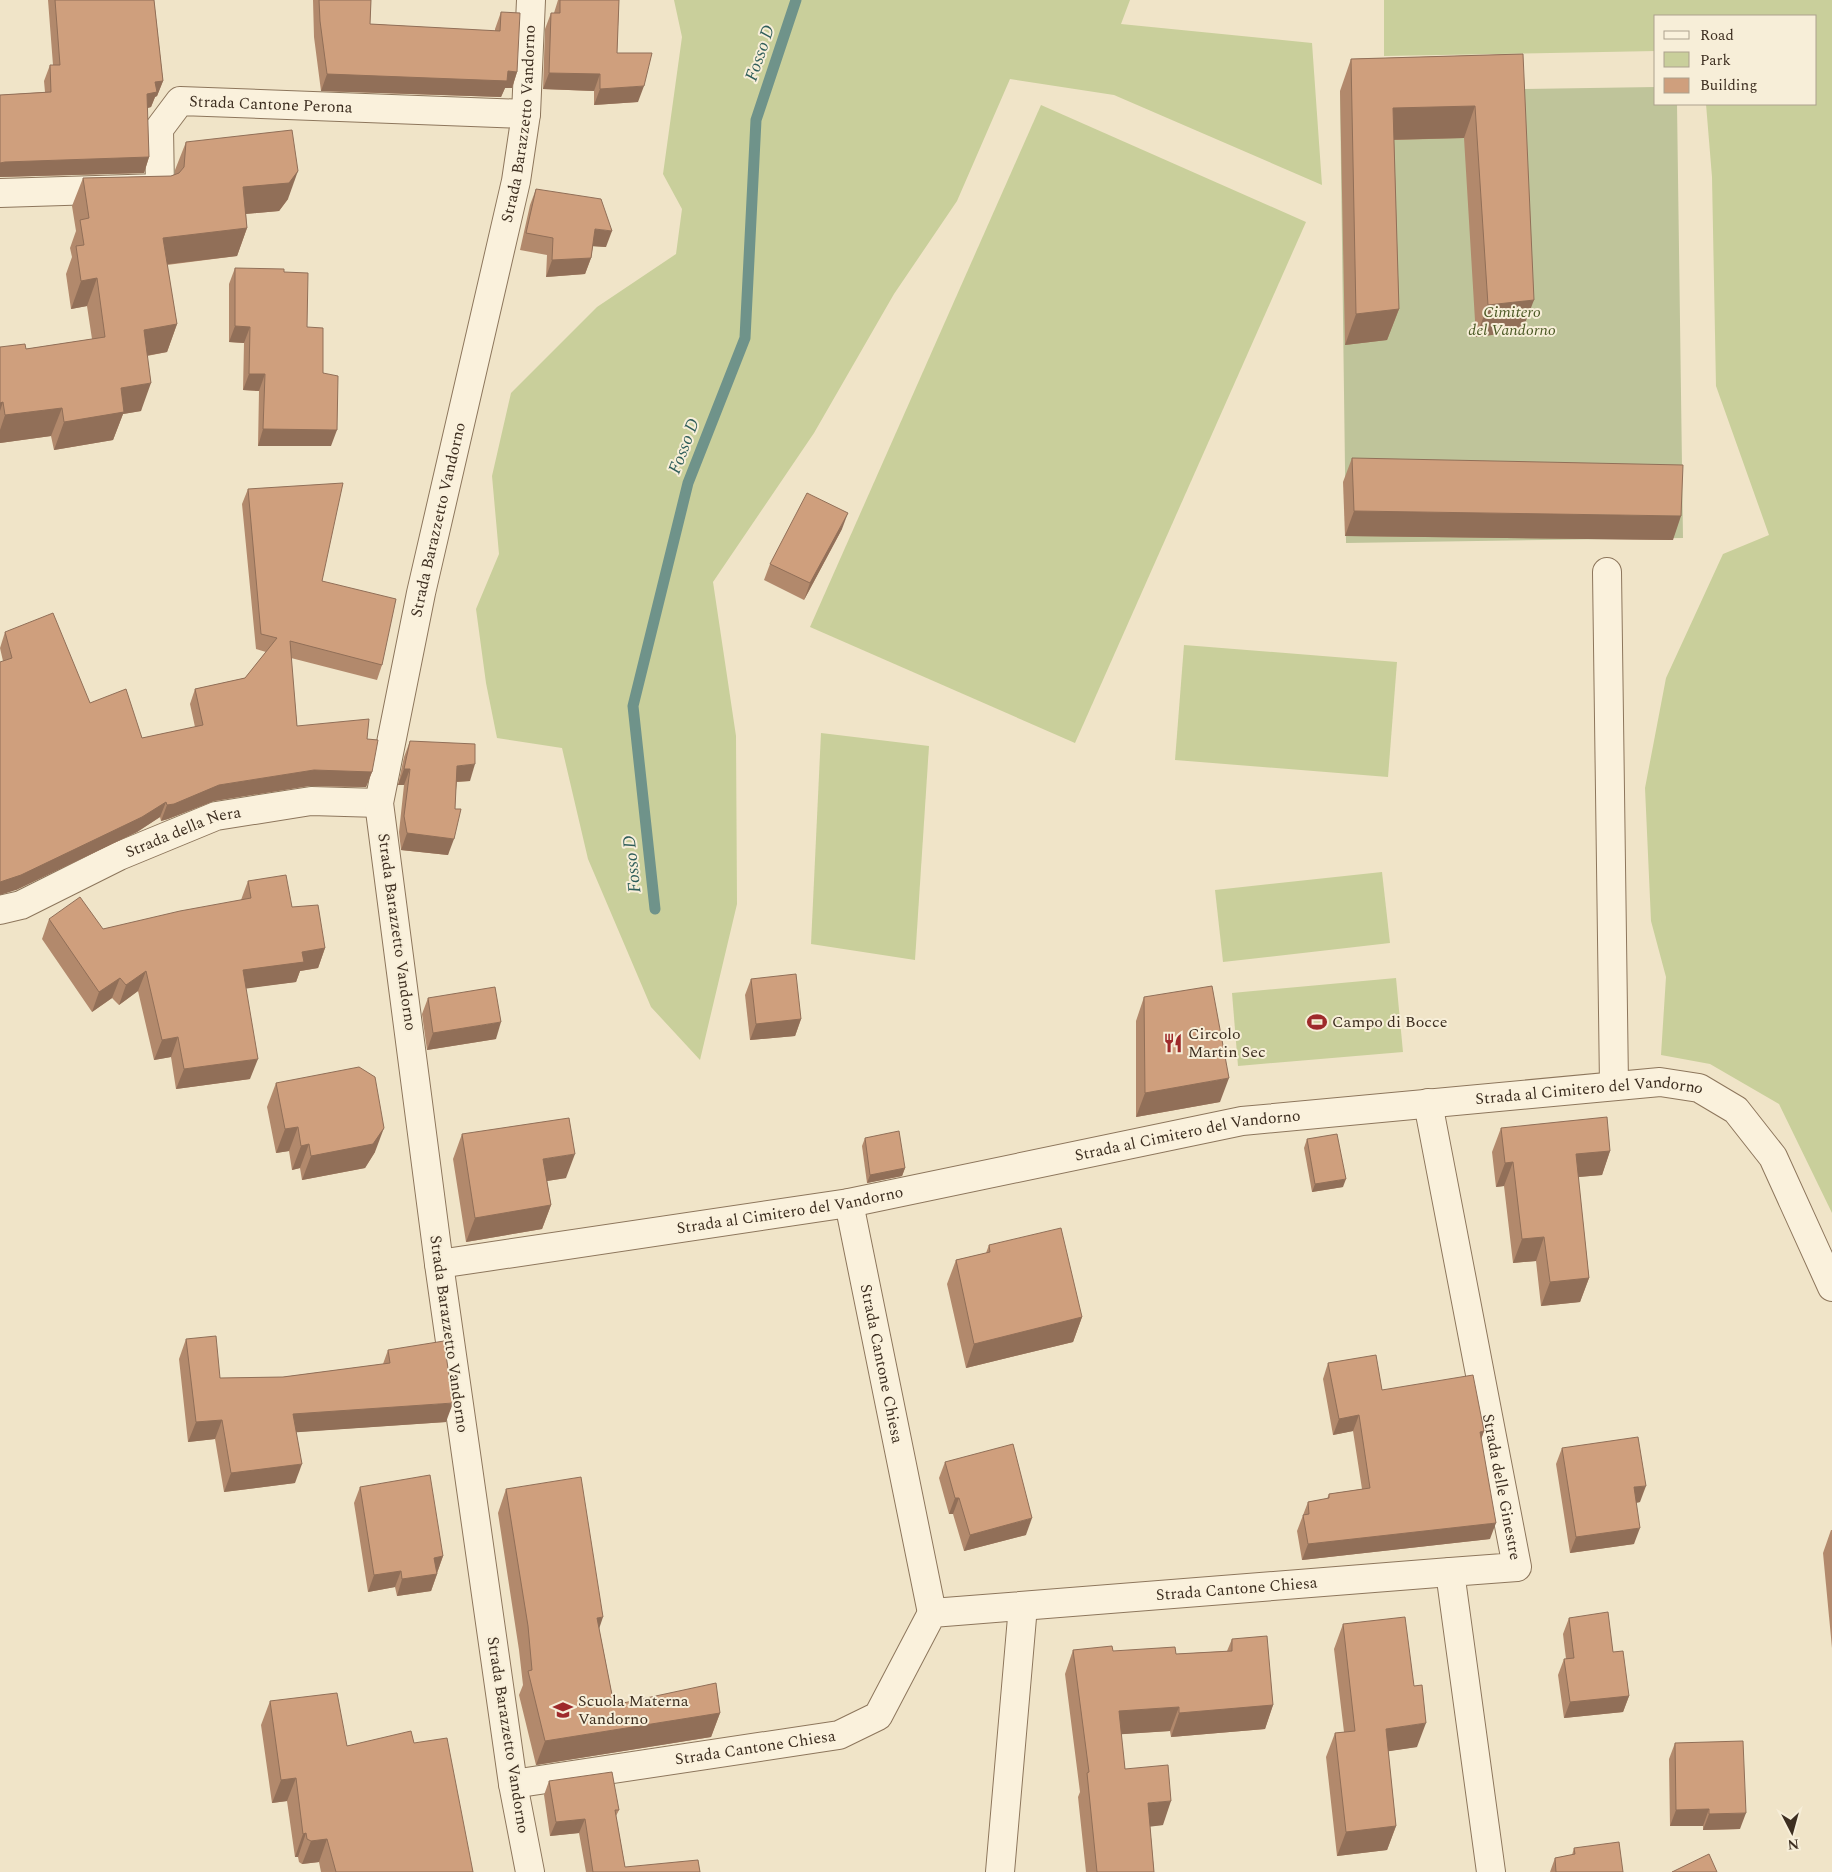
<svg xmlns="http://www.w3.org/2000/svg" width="1832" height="1872" viewBox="0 0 1832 1872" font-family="Spectral,serif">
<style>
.green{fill:#c9cf9b}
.cemetery{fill:#bfc49a}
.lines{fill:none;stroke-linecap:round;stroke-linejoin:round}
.stream{stroke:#6f938a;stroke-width:11}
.street-casing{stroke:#8d765c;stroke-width:30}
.street{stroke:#faf1dc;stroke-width:28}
.wall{fill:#b2896c}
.shaded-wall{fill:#916f58}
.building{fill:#cf9f7d;stroke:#916f58}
.labels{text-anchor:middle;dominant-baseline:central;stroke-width:4;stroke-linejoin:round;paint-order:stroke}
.street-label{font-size:16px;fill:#3d2e20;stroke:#f7eed8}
.park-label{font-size:16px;font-style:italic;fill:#4d5a26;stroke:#f7eed8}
.poi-label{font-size:16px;fill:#3d2e20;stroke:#f7eed8;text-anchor:start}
.water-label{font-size:18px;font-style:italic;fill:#2f5d5a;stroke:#f7eed8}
</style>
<rect width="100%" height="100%" fill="#f0e4c8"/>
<g class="green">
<path d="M674,0H1130L1121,24L1312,43L1322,185L1114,95L1010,79L957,201L894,294L814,433L713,582L736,736L737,904L700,1060L651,1007L588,859L562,748L497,738L486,683L476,609L499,554L492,476L511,393L597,307L676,254L682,209L663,174L682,37Z"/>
<path d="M1384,0H1832V1213L1779,1104L1710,1064L1661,1055L1666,977L1651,921L1645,788L1666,678L1723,554L1769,535L1716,386L1712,177L1706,104H1816V16H1656V51L1384,56Z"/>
<path d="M1041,105L1306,222L1075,743L810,627Z"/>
<path d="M1184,645L1397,662L1388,777L1175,760Z"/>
<path d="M821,733L929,746L915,960L811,944Z"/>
<path d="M1382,872L1390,943L1223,962L1215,890Z"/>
<path d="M1396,978L1403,1052L1238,1066L1232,993Z"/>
</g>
<path class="cemetery" d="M1656,87V104H1677L1683,538L1346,543L1340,92Z"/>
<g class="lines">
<path class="stream" d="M655,909L633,706L688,483L745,338L756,120L796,0"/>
<defs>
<g id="street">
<path id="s1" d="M0,193L160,188L159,129L180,101L526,114"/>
<path d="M1607,572L1614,1085"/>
<path id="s2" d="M0,910L21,905L119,856L216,816L311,801L379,803"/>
<path id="s3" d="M1428,1103L1517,1567L1450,1572L1491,1872"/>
<path id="s4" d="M849,1203L932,1613"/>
<path id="s5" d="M439,1264L849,1203L1242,1121L1660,1082L1699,1088L1736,1110L1773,1157L1832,1287"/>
<path id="s6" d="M513,1784L839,1735L878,1716L932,1613L1450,1572"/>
<path id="s7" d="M530,1872L513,1784L439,1264L379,803L421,593L516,181L526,114L531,0"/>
<path d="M1000,1872L1023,1606"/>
</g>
</defs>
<use href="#street" class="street-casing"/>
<use href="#street" class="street"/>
</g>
<g class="wall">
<path d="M48,0H154L163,81L157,96L155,97L151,107L147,108L149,157L144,173L0,177V95L45,92L44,81L50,65H53Z"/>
<path d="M313,0H371L370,24L495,31V29L501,12L517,72L512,88H505L501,97L321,91L314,37Z"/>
<path d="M558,0H619L617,53L638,102L594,105V91L543,89L545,29L551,13H554Z"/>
<path d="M1523,54L1522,331L1476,337L1464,138L1394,140L1399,309L1387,340L1345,345L1340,91L1351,59Z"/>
<path d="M186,142L288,199L279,211L246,214L247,228L237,256L167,265L177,324L167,352L147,356L141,411L123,414L113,440L54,450L51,436L0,443V347L26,349L92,339L87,306L71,309L66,274L72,257L70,248L76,231L72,206L83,178L171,176L175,174V170Z"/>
<path d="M536,189L606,247L593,246L591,258L585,274L546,277L547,255L520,250L530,205Z"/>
<path d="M235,268L284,272L307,327L323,373L331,446H258L259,391L243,390L244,343L229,342V284Z"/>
<path d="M1352,458L1673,540L1345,536L1343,482Z"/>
<path d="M248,489L322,581L382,665L377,680L291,658L297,726L367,739L372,772L366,787L309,786L214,801L168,819L161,821L160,817L137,832L16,890L3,661L0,648L5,632L90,703L142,738L195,727L190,704L195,689L245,678L266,652L256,649L242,504Z"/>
<path d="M842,529L804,600L764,580L770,564Z"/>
<path d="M410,741L470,781L457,782L448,855L401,850L399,832L404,785H398L404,757Z"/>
<path d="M248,881L325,948L318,968L300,971L296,982L246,988L250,1079L176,1089L171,1057L154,1060L138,991L119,1005L112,998L92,1012L42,939L49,919L103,929L241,900Z"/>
<path d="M751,979L801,1019L795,1036L750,1040L745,995Z"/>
<path d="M1144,997L1220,1102L1136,1117V1021Z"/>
<path d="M428,998L496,1039L427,1050L422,1014Z"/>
<path d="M276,1083L375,1152L365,1168L302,1180L300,1168L292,1170L289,1151L276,1153L267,1107Z"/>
<path d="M1501,1128L1610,1151L1602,1175L1578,1177L1589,1278L1580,1302L1541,1306L1536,1261L1513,1263L1504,1186L1496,1187L1492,1152Z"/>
<path d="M462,1134L566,1178L547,1181L551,1205L542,1229L466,1242L453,1159Z"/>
<path d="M865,1138L905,1168L902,1176L867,1183L862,1146Z"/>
<path d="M1307,1139L1343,1187L1312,1192L1304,1148Z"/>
<path d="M989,1245L1082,1317L1073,1342L966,1368L947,1284L956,1260L986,1253Z"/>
<path d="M186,1339L220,1378L283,1377L383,1364L388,1350L446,1422L296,1432L295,1483L224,1492L215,1439L188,1442L179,1359Z"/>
<path d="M1328,1363L1382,1390L1484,1431L1481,1440L1490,1539L1302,1560L1297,1531L1308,1502L1327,1499L1329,1494L1362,1489L1353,1431L1333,1435L1323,1379Z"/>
<path d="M1562,1448L1640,1502L1636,1503L1634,1544L1570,1553L1556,1464Z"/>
<path d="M945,1462L1026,1535L964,1551L953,1514H949L939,1478Z"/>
<path d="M360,1487L443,1556L437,1573V1574L431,1591L397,1596L395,1587L368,1592L354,1503Z"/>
<path d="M506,1489L599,1628L614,1705L720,1713L711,1737L536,1765L519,1695L523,1685L519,1650L498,1513Z"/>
<path d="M1831,1530H1832V1648L1823,1553Z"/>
<path d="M1569,1618L1629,1696L1623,1712L1564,1718L1558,1675L1564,1659H1566L1563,1634Z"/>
<path d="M1343,1624L1417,1747L1388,1751L1396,1826L1387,1850L1337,1856L1326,1757L1335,1733L1344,1732L1334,1649Z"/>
<path d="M1232,1639L1273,1705L1265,1729L1171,1737L1170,1731L1121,1734L1125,1769L1163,1825L1150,1826L1154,1872H1086L1078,1797L1080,1792L1065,1674L1073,1650L1176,1654L1227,1651Z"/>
<path d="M270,1701L347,1746L414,1743L473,1872H321L319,1862L302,1864L299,1862L298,1857H295L287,1801L272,1803L261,1725Z"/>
<path d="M1675,1743L1740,1829L1703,1830V1826H1670L1669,1759Z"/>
<path d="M549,1781L619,1810L616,1816L625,1867L700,1872H586L579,1833L550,1836L544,1795Z"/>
<path d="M1574,1848L1623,1872H1550L1555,1858L1572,1855Z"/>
</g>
<g class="shaded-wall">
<path d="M508,71L517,72L512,88H505L501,97L321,91L327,74Z"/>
<path d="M549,73L600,74L594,91L543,89Z"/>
<path d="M163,81L157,96L155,97L151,107L141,110L147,94L155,82Z"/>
<path d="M644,86L638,102L594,105L600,89Z"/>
<path d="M1475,106L1464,138L1382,140L1393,108Z"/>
<path d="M149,157L144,173L0,177V163L5,162Z"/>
<path d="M298,171L288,199L279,211L233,215L243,187Z"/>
<path d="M247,228L237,256L152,266L163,238Z"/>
<path d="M595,229L612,231L606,247L590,246Z"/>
<path d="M591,258L585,274L546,277L552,260Z"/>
<path d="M97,278L87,306L71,309L81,281Z"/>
<path d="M1534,300L1522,331L1476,337L1488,305Z"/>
<path d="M1399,309L1387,340L1345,345L1356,314Z"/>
<path d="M177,324L167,352L133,358L144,330Z"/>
<path d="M235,326L250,327L244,343L229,342Z"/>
<path d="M249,374H265L259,391L243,390Z"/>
<path d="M151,383L141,411L123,414L113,440L54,450L64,422L121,388Z"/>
<path d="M3,402L0,411V403Z"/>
<path d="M62,408L51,436L0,443V430L5,415Z"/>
<path d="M263,429L337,430L331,446H258Z"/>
<path d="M1354,511L1681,516L1673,540L1345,536Z"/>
<path d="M848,513L842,529L804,600L810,583Z"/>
<path d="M475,764L470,781L452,782L457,766Z"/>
<path d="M404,769H410L404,785H398Z"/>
<path d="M314,770L372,772L366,787L309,786L214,801L168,819L161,821L167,805L219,785Z"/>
<path d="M166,802L160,817L137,832L16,890L0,895V882Z"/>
<path d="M407,833L454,839L448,855L401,850Z"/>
<path d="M325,948L318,968L300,971L296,982L236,990L243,970L302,952Z"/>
<path d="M146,971L138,991L119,1005L126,985Z"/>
<path d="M120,978L112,998L92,1012L99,992Z"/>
<path d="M801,1019L795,1036L750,1040L756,1024Z"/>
<path d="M501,1022L496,1039L427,1050L433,1033Z"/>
<path d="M178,1037L171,1057L154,1060L162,1040Z"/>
<path d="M258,1059L250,1079L176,1089L184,1069Z"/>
<path d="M1229,1078L1220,1102L1136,1117L1145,1093Z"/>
<path d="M298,1127L289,1151L276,1153L285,1129Z"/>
<path d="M384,1128L375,1152L365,1168L302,1180L311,1156Z"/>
<path d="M309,1144L300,1168L292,1170L301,1146Z"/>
<path d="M1610,1151L1602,1175L1567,1178L1576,1154Z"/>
<path d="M575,1154L566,1178L534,1183L543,1159Z"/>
<path d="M1513,1162L1504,1186L1496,1187L1505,1163Z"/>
<path d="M905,1168L902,1176L867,1183L870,1175Z"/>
<path d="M1346,1179L1343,1187L1312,1192L1315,1184Z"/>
<path d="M551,1205L542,1229L466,1242L475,1218Z"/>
<path d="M1544,1237L1536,1261L1513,1263L1522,1239Z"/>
<path d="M1589,1278L1580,1302L1541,1306L1550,1282Z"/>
<path d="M1082,1317L1073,1342L966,1368L974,1344Z"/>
<path d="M453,1403L446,1422L286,1433L293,1414Z"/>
<path d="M1359,1415L1353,1431L1333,1435L1339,1419Z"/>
<path d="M222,1420L215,1439L188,1442L196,1422Z"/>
<path d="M1484,1431L1478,1447L1480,1432Z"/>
<path d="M302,1464L295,1483L224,1492L231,1473Z"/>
<path d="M1646,1486L1640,1502L1628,1504L1634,1487Z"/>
<path d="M955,1498H959L953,1514H949Z"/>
<path d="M1032,1518L1026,1535L964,1551L970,1535Z"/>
<path d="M1496,1523L1490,1539L1302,1560L1308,1544Z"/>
<path d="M1640,1528L1634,1544L1570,1553L1576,1537Z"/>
<path d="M443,1556L437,1573L428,1574L434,1558Z"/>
<path d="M401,1571L395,1587L368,1592L374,1575Z"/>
<path d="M437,1574L431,1591L397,1596L402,1579Z"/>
<path d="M603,1617L595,1641L597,1618Z"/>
<path d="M1629,1696L1623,1712L1564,1718L1570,1702Z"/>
<path d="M1273,1705L1265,1729L1171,1737L1179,1713Z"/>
<path d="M1179,1707L1170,1731L1110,1735L1119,1711Z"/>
<path d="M720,1713L711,1737L536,1765L545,1741Z"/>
<path d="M1426,1723L1417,1747L1377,1753L1386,1729Z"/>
<path d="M296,1778L287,1801L272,1803L281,1780Z"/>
<path d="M1171,1801L1163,1825L1140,1828L1148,1803Z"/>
<path d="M1709,1809L1703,1826H1670L1676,1810Z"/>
<path d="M1746,1813L1740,1829L1703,1830L1709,1814Z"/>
<path d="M585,1819L579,1833L550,1836L556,1822Z"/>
<path d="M1396,1826L1387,1850L1337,1856L1346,1832Z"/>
<path d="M306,1833L298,1857H295L303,1834Z"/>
<path d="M327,1839L319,1862L302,1864L311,1841Z"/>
</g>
<g class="building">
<path d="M55,0H154L163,81L155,82L157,92L147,94L149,157L5,162L0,163V95L51,92L50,65H60Z"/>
<path d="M319,0H371L370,24L500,31L501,12L520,13L517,72L508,71L507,81L327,74L320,21Z"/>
<path d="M560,0H619L617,53H652L644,86L600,89V74L549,73L551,13H560Z"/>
<path d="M1523,54L1534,300L1488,305L1475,106L1393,108L1399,309L1356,314L1351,59Z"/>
<path d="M292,130L298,171L289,183L243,187L247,228L163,238L177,324L144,330L151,383L121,388L124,412L64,422L62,408L5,415L3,402L0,403V347L25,344L26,349L105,337L97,278L81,281L76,246L84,245L80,220L89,218L83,178L171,176L179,173L184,167L186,142Z"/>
<path d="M536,189L601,199L612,231L595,229L591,258L552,260L553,238L526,233Z"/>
<path d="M235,268L284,269V272L308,273L307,327L323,328V373L338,376L337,430L263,429L265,374H249L250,327L235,326Z"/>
<path d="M1352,458L1683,465L1681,516L1354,511Z"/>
<path d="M343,483L322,581L396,599L382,665L290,641L297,726L369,719L367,739L378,740L372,772L314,770L219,785L174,804L167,805L166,802L142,817L21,875L0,882V662L12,658L5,632L53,613L90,703L126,689L142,738L203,725L195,689L245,678L277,638L261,634L248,489Z"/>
<path d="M807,493L848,513L810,583L770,564Z"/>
<path d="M410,741L475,744V764L457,766L455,809H461L454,839L407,833L404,816L410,769H404Z"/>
<path d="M286,875L292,907L318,905L325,948L302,952L304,962L243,970L258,1059L184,1069L178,1037L162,1040L146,971L126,985L120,978L99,992L49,919L80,897L103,929L180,911L251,898L248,881Z"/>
<path d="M796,974L801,1019L756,1024L751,979Z"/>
<path d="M1212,986L1229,1078L1145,1093L1144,997Z"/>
<path d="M495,987L501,1022L433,1033L428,998Z"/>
<path d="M359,1067L375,1077L384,1128L373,1144L311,1156L309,1144L301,1146L298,1127L285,1129L276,1083Z"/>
<path d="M1607,1117L1610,1151L1576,1154L1589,1278L1550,1282L1544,1237L1522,1239L1513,1162L1505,1163L1501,1128Z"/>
<path d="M569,1118L575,1154L543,1159L551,1205L475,1218L462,1134Z"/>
<path d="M899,1131L905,1168L870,1175L865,1138Z"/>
<path d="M1337,1134L1346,1179L1315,1184L1307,1139Z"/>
<path d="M1061,1228L1082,1317L974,1344L956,1260L990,1252L989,1245Z"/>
<path d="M216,1336L220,1378L283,1377L390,1363L388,1350L444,1341L453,1403L293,1414L302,1464L231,1473L222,1420L196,1422L186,1339Z"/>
<path d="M1376,1355L1382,1390L1473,1375L1484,1431L1480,1432L1496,1523L1308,1544L1303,1515L1309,1514L1308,1502L1329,1498V1494L1370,1488L1359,1415L1339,1419L1328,1363Z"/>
<path d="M1638,1437L1646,1486L1634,1487L1640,1528L1576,1537L1562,1448Z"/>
<path d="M1013,1444L1032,1518L970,1535L959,1498H955L945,1462Z"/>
<path d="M430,1475L443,1556L434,1558L437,1574L402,1579L401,1571L374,1575L360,1487Z"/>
<path d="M581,1477L603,1617L597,1618L614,1705L716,1683L720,1713L545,1741L528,1671L532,1670L528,1626L506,1489Z"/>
<path d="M1608,1612L1613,1652L1623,1651L1629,1696L1570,1702L1564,1659L1574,1658L1569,1618Z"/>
<path d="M1405,1617L1414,1686L1422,1685L1426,1723L1386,1729L1396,1826L1346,1832L1335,1733L1355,1731L1343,1624Z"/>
<path d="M1267,1636L1273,1705L1179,1713V1707L1119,1711L1125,1769L1168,1765L1171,1801L1148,1803L1154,1872H1097L1087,1773L1089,1772L1073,1650L1112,1646L1113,1651L1175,1647L1176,1654L1232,1651V1639Z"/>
<path d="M337,1693L347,1746L411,1731L414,1743L447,1738L473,1872H336L327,1839L311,1841L307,1839L306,1833L303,1834L296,1778L281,1780L270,1701Z"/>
<path d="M1743,1741L1746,1813L1709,1814V1809L1676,1810L1675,1743Z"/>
<path d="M612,1772L619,1810H615L625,1867L698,1860L700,1872H593L585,1819L556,1822L549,1781Z"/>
<path d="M1619,1842L1623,1872H1556L1555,1858L1575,1854L1574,1848Z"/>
<path d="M1709,1854L1717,1872H1672Z"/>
</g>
<defs>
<symbol id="stadium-bare" viewBox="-9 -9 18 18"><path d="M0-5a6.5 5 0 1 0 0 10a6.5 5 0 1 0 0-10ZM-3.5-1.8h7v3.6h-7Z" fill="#9e2a2b" stroke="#f7eed8" stroke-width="2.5" paint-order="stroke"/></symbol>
<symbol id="restaurant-bare" viewBox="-9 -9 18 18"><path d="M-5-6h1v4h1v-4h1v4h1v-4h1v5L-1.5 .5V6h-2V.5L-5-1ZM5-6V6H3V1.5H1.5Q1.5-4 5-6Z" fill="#9e2a2b" stroke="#f7eed8" stroke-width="2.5" paint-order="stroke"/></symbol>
<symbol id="school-bare" viewBox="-9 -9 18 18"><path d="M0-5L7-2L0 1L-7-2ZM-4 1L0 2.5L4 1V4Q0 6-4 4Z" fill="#9e2a2b" stroke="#f7eed8" stroke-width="2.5" paint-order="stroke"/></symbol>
</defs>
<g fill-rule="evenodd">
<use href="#stadium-bare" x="1303" y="1008" width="28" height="28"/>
<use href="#restaurant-bare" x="1159" y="1029" width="28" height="28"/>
<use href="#school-bare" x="549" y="1696" width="28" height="28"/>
</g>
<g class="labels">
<g class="street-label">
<text stroke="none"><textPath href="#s1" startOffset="345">Strada Cantone Perona</textPath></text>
<text stroke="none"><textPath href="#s7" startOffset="1774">Strada Barazzetto Vandorno</textPath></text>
<text stroke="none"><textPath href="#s7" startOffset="1369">Strada Barazzetto Vandorno</textPath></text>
<text stroke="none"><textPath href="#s2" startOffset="200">Strada della Nera</textPath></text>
<text transform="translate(397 932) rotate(82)">Strada Barazzetto Vandorno</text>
<text stroke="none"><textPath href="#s5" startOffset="1165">Strada al Cimitero del Vandorno</textPath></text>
<text stroke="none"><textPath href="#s5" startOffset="760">Strada al Cimitero del Vandorno</textPath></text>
<text stroke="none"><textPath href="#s5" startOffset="355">Strada al Cimitero del Vandorno</textPath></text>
<text transform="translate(449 1334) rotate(82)">Strada Barazzetto Vandorno</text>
<text stroke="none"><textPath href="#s4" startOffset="164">Strada Cantone Chiesa</textPath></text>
<text stroke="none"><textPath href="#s3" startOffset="391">Strada delle Ginestre</textPath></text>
<text stroke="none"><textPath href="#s6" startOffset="795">Strada Cantone Chiesa</textPath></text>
<text transform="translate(508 1735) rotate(81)">Strada Barazzetto Vandorno</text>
<text stroke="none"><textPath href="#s6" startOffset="245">Strada Cantone Chiesa</textPath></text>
</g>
<g class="park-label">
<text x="1512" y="312">Cimitero<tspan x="1512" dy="18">del Vandorno</tspan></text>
</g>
<g class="poi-label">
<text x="1332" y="1022">Campo di Bocce</text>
<text x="1188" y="1034">Circolo<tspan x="1188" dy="18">Martin Sec</tspan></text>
<text x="578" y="1701">Scuola Materna<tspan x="578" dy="18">Vandorno</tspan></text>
</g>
<g class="water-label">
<text transform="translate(760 53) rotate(-71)">Fosso D</text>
<text transform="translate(684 446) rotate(-69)">Fosso D</text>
<text transform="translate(632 864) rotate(-96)">Fosso D</text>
</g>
</g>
<rect x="1654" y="15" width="162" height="90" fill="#f7eed8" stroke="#ada18e"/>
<rect x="1664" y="31" width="25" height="8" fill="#faf1dc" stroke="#ada18e"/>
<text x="1700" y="40" font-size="15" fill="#3d2e20">Road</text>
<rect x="1664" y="52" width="25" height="15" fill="#c9cf9b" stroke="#ada18e"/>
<text x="1700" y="65" font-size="15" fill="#3d2e20">Park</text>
<rect x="1664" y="78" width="25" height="15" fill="#cf9f7d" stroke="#ada18e"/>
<text x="1700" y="90" font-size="15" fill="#3d2e20">Building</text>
<g transform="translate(1792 1832) rotate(174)" stroke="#f7eed8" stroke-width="4" paint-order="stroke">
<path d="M0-4L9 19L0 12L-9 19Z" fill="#3d2e20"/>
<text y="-8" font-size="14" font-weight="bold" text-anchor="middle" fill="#3d2e20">N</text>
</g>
</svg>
